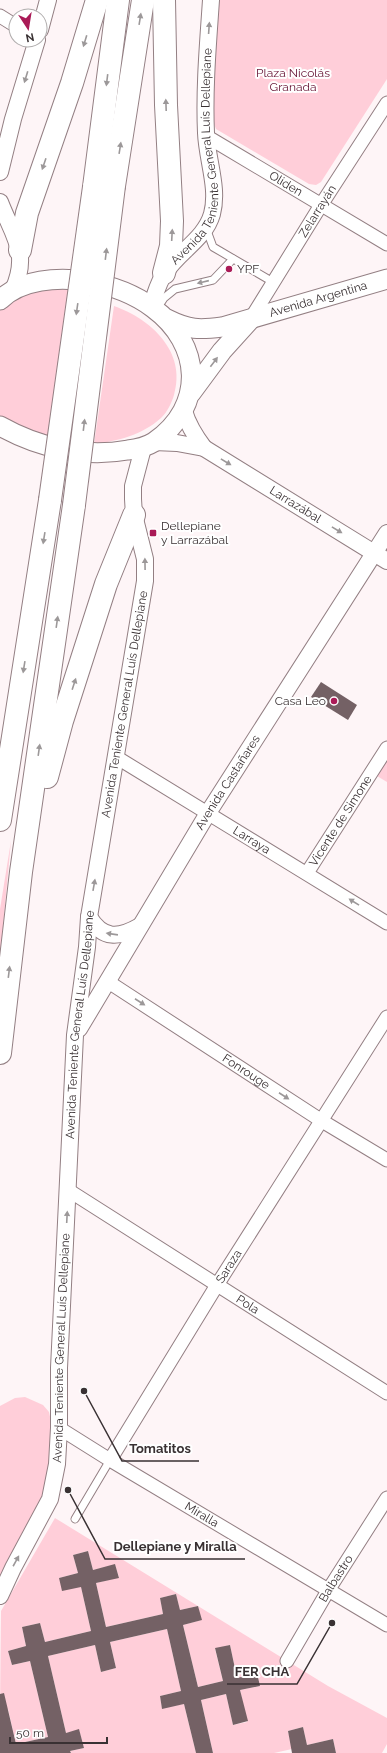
<svg xmlns="http://www.w3.org/2000/svg" width="387" height="1753" viewBox="0 0 387 1753" font-family="Raleway,sans-serif">
<style>
.green{fill:#ffced9}
.building{fill:#746165}
.lines{fill:none;stroke-linecap:round;stroke-linejoin:round}
.service-casing{stroke:#937f83;stroke-width:9}
.minor-casing{stroke:#937f83;stroke-width:15}
.tertiary-casing{stroke:#937f83;stroke-width:18}
.secondary-casing{stroke:#937f83;stroke-width:21}
.motorway-casing{stroke:#937f83;stroke-width:24}
.service{stroke:#fff;stroke-width:7}
.minor{stroke:#fff;stroke-width:13}
.tertiary{stroke:#fff;stroke-width:16}
.secondary{stroke:#fff;stroke-width:19}
.motorway{stroke:#fff;stroke-width:22}
.motorway-bridge-casing{stroke:#937f83;stroke-width:24;stroke-linecap:butt}
.motorway-bridge{stroke:#fff;stroke-width:22}
.oneway{fill:#9c9899}
.poi-dot{fill:#aa1b57;stroke:#fff;stroke-width:1.5}
.labels{text-anchor:middle;dominant-baseline:central;stroke-width:4;stroke-linejoin:round;paint-order:stroke}
.park-label{font-size:12px;fill:#651233;stroke:#fff}
.street-label{font-size:12px;fill:#393133;stroke:#fff}
.poi-label{font-size:12px;fill:#393133;stroke:#fff;text-anchor:start}
.leader{fill:none;stroke:#393133;stroke-width:1.5}
.callout-dot{fill:#393133;stroke:#fff;stroke-width:1.5}
.callout-label{font-size:13px;text-anchor:middle;font-weight:bold;fill:#393133;stroke:#fff;stroke-width:4;stroke-linejoin:round;paint-order:stroke}
</style>
<rect width="100%" height="100%" fill="#fef5f7"/>
<g class="green">
<path d="M219,0H387V79L321,182L316,185L309,184L216,129L214,124L212,114Z"/>
<path d="M70,287L48,439L0,418V310C15,287 45,289 70,287Z"/>
<path d="M114,306C151,319 187,352 174,395C172,402 167,413 161,418C142,435 118,441 94,444Z"/>
<path d="M387,760V782L377,776Z"/>
<path d="M11,841L0,959V909Z"/>
<path d="M25,1397L43,1405L49,1412L52,1426L51,1451L46,1482L37,1513L0,1590V1406L15,1398Z"/>
<path d="M55,1518L328,1686L387,1718V1744L382,1753H336L333,1739L307,1745L303,1727L288,1731L292,1749L274,1753H213L201,1700L226,1694L233,1725L247,1722L240,1690L260,1686L257,1673L237,1678L230,1645L215,1649L223,1681L198,1687L183,1625L201,1620L198,1606L180,1610L176,1594L160,1598L163,1614L106,1627L96,1583L119,1577L115,1565L93,1570L88,1551L73,1555L78,1573L59,1578L81,1587L91,1631L45,1642L40,1623L22,1627L26,1646L8,1651L12,1665L30,1661L48,1737L16,1744L8,1709L0,1711L1,1611Z"/>
<path d="M167,1629L181,1691L160,1696L162,1708L184,1704L196,1753H71L70,1751L84,1748L79,1730L66,1733L48,1656L95,1645L101,1672L116,1668L110,1642Z"/>
</g>
<g class="building">
<path d="M321,682L357,705L348,720L311,697Z"/>
<path d="M88,1551L93,1570L115,1564L119,1578L96,1583L106,1627L163,1614L160,1598L176,1594L180,1610L198,1606L202,1620L183,1625L198,1687L223,1681L215,1648L230,1645L237,1678L257,1673L260,1686L240,1690L248,1721L233,1725L226,1694L201,1700L213,1753H196L184,1704L162,1709L160,1696L181,1691L167,1629L110,1642L116,1668L101,1672L95,1645L48,1656L66,1733L79,1729L84,1748L70,1751L71,1753H0V1694L4,1693L16,1744L48,1737L30,1661L12,1665L8,1651L26,1646L22,1627L40,1623L45,1642L91,1631L81,1587L62,1591L59,1578L78,1573L73,1555Z"/>
<path d="M303,1727L307,1745L333,1739L336,1753H292L288,1731Z"/>
</g>
<g class="lines">
<defs>
<g id="service">
<path d="M206,228L213,247L273,282"/>
<path d="M156,310L164,298L175,289L213,280L233,259"/>
<path d="M75,1519L110,1460"/>
</g>
<g id="minor">
<path d="M0,16L16,26"/>
<path id="s1" d="M206,136L387,244"/>
<path id="s2" d="M250,320L321,205L387,103"/>
<path id="s3" d="M116,757L387,923"/>
<path id="s4" d="M307,873L387,748"/>
<path id="s5" d="M107,981L322,1121L387,1160"/>
<path id="s6" d="M68,1190L387,1393"/>
<path id="s7" d="M59,1428L110,1460L387,1625"/>
<path id="s8" d="M110,1460L217,1285L387,1017"/>
<path id="s9" d="M287,1661L329,1589L387,1498"/>
</g>
<g id="tertiary">
<path d="M40,30L48,0"/>
<path d="M0,172L13,119L37,40"/>
<path d="M0,202C13,236 30,253 13,290"/>
<path id="s10" d="M151,306C155,296 158,282 165,273C178,252 205,239 212,214C219,188 207,160 206,133C204,89 208,44 211,0"/>
<path d="M184,411C188,425 195,436 204,448"/>
<path id="s11" d="M154,442L177,443L204,448L387,561"/>
<path d="M89,917C103,940 119,938 140,926"/>
<path id="s12" d="M79,1029L208,813L387,533"/>
<path id="s13" d="M0,1596L13,1568L50,1499L57,1464L59,1428V1368L75,1035L87,947L89,917L145,581V559L134,515L133,499V486L143,448"/>
</g>
<g id="secondary">
<path d="M0,300C21,279 58,277 86,281C109,285 133,293 153,308C202,344 206,406 154,442C146,447 137,449 128,450C84,458 39,448 0,426"/>
<path id="s14" d="M167,319C189,330 199,330 222,327L387,279"/>
<path d="M191,393L222,351L250,320"/>
</g>
<g id="motorway">
<path d="M164,0L166,105L172,221L171,246L164,273"/>
<path d="M114,186L143,0"/>
<path d="M94,187L118,0"/>
<path d="M20,250L27,213L72,83L97,0"/>
<path d="M47,777L62,721L106,584L134,515"/>
<path d="M0,820L50,500"/>
<path d="M0,1053L21,872L74,505"/>
</g>
</defs>
<use href="#service" class="service-casing"/>
<use href="#minor" class="minor-casing"/>
<use href="#tertiary" class="tertiary-casing"/>
<use href="#secondary" class="secondary-casing"/>
<use href="#motorway" class="motorway-casing"/>
<use href="#service" class="service"/>
<use href="#minor" class="minor"/>
<use href="#tertiary" class="tertiary"/>
<use href="#secondary" class="secondary"/>
<use href="#motorway" class="motorway"/>
<defs>
<g id="motorway-bridge">
<path d="M50,500L94,187"/>
<path d="M74,505L114,186"/>
</g>
</defs>
<use href="#motorway-bridge" class="motorway-bridge-casing"/>
<use href="#motorway-bridge" class="motorway-bridge"/>
</g>
<defs><path id="oneway-solid" d="M-6-.8H1V-3.2L6.5 0L1 3.2V.8H-6Z"/></defs>
<g class="oneway">
<use href="#oneway-solid" transform="translate(140 19) rotate(-81)"/>
<use href="#oneway-solid" transform="translate(209 28) rotate(-86)"/>
<use href="#oneway-solid" transform="translate(85 41) rotate(107)"/>
<use href="#oneway-solid" transform="translate(26 77) rotate(107)"/>
<use href="#oneway-solid" transform="translate(107 80) rotate(97)"/>
<use href="#oneway-solid" transform="translate(166 105) rotate(-92)"/>
<use href="#oneway-solid" transform="translate(120 148) rotate(-81)"/>
<use href="#oneway-solid" transform="translate(44 164) rotate(109)"/>
<use href="#oneway-solid" transform="translate(172 235) rotate(-87)"/>
<use href="#oneway-solid" transform="translate(106 254) rotate(-83)"/>
<use href="#oneway-solid" transform="translate(203 282) rotate(167)"/>
<use href="#oneway-solid" transform="translate(77 309) rotate(98)"/>
<use href="#oneway-solid" transform="translate(214 362) rotate(-53)"/>
<use href="#oneway-solid" transform="translate(84 425) rotate(-83)"/>
<use href="#oneway-solid" transform="translate(226 462) rotate(31)"/>
<use href="#oneway-solid" transform="translate(337 530) rotate(31)"/>
<use href="#oneway-solid" transform="translate(44 538) rotate(99)"/>
<use href="#oneway-solid" transform="translate(145 564) rotate(-91)"/>
<use href="#oneway-solid" transform="translate(57 622) rotate(-82)"/>
<use href="#oneway-solid" transform="translate(24 667) rotate(99)"/>
<use href="#oneway-solid" transform="translate(74 684) rotate(-72)"/>
<use href="#oneway-solid" transform="translate(39 750) rotate(-82)"/>
<use href="#oneway-solid" transform="translate(94 885) rotate(-80)"/>
<use href="#oneway-solid" transform="translate(354 902) rotate(-148)"/>
<use href="#oneway-solid" transform="translate(112 934) rotate(-172)"/>
<use href="#oneway-solid" transform="translate(9 972) rotate(-83)"/>
<use href="#oneway-solid" transform="translate(140 1002) rotate(33)"/>
<use href="#oneway-solid" transform="translate(284 1096) rotate(33)"/>
<use href="#oneway-solid" transform="translate(67 1217) rotate(-87)"/>
<use href="#oneway-solid" transform="translate(16 1561) rotate(-61)"/>
</g>
<g class="poi-dot">
<circle cx="229" cy="269" r="4"/>
<rect x="149" y="529" width="8" height="8" rx="2"/>
<circle cx="334" cy="701" r="4"/>
</g>
<g class="labels">
<g class="park-label">
<text x="293" y="73">Plaza Nicolás<tspan x="293" dy="14">Granada</tspan></text>
</g>
<g class="street-label">
<text stroke="none"><textPath href="#s10" startOffset="164">Avenida Teniente General Luís Dellepiane</textPath></text>
<text stroke="none"><textPath href="#s1" startOffset="93">Oliden</textPath></text>
<text stroke="none"><textPath href="#s2" startOffset="128">Zelarrayán</textPath></text>
<text stroke="none"><textPath href="#s14" startOffset="157">Avenida Argentina</textPath></text>
<text stroke="none"><textPath href="#s11" startOffset="158">Larrazábal</textPath></text>
<text stroke="none"><textPath href="#s13" startOffset="909">Avenida Teniente General Luís Dellepiane</textPath></text>
<text stroke="none"><textPath href="#s12" startOffset="288">Avenida Castañares</textPath></text>
<text stroke="none"><textPath href="#s4" startOffset="62">Vicente de Simone</textPath></text>
<text stroke="none"><textPath href="#s3" startOffset="159">Larraya</textPath></text>
<text stroke="none"><textPath href="#s13" startOffset="585">Avenida Teniente General Luís Dellepiane</textPath></text>
<text stroke="none"><textPath href="#s5" startOffset="166">Fonrouge</textPath></text>
<text stroke="none"><textPath href="#s8" startOffset="227">Saraza</textPath></text>
<text stroke="none"><textPath href="#s6" startOffset="213">Pola</textPath></text>
<text stroke="none"><textPath href="#s13" startOffset="261">Avenida Teniente General Luís Dellepiane</textPath></text>
<text stroke="none"><textPath href="#s7" startOffset="167">Miralla</textPath></text>
<text stroke="none"><textPath href="#s9" startOffset="96">Balbastro</textPath></text>
</g>
<g class="poi-label">
<text x="237" y="269">YPF</text>
<text x="161" y="526">Dellepiane<tspan x="161" dy="14">y Larrazábal</tspan></text>
<text x="326" y="701" text-anchor="end">Casa Leo</text>
</g>
</g>
<path class="leader" d="M84 1391L122 1461H199M68 1490L105 1559H245M332 1623L297 1684H227"/>
<g class="callout-dot">
<circle cx="84" cy="1391" r="4"/>
<circle cx="68" cy="1490" r="4"/>
<circle cx="332" cy="1623" r="4"/>
</g>
<g class="callout-label">
<text x="160" y="1453">Tomatitos</text>
<text x="175" y="1551">Dellepiane y Miralla</text>
<text x="262" y="1676">FER CHA</text>
</g>
<g transform="translate(28 28) rotate(168)"><circle r="19" fill="#ffffff" stroke="#b0adad"/>
<path d="M0-3L7 15L0 10L-7 15Z" fill="#aa1b57"/>
<text y="-6" font-size="11" font-weight="bold" text-anchor="middle" fill="#393133">N</text>
</g>
<path d="M10 1737v6h97v-6" fill="none" stroke="#393133" stroke-width="2"/>
<text x="16" y="1737" font-size="12" fill="#393133" stroke="#ffffff" stroke-width="3" paint-order="stroke">50 m</text>
</svg>
